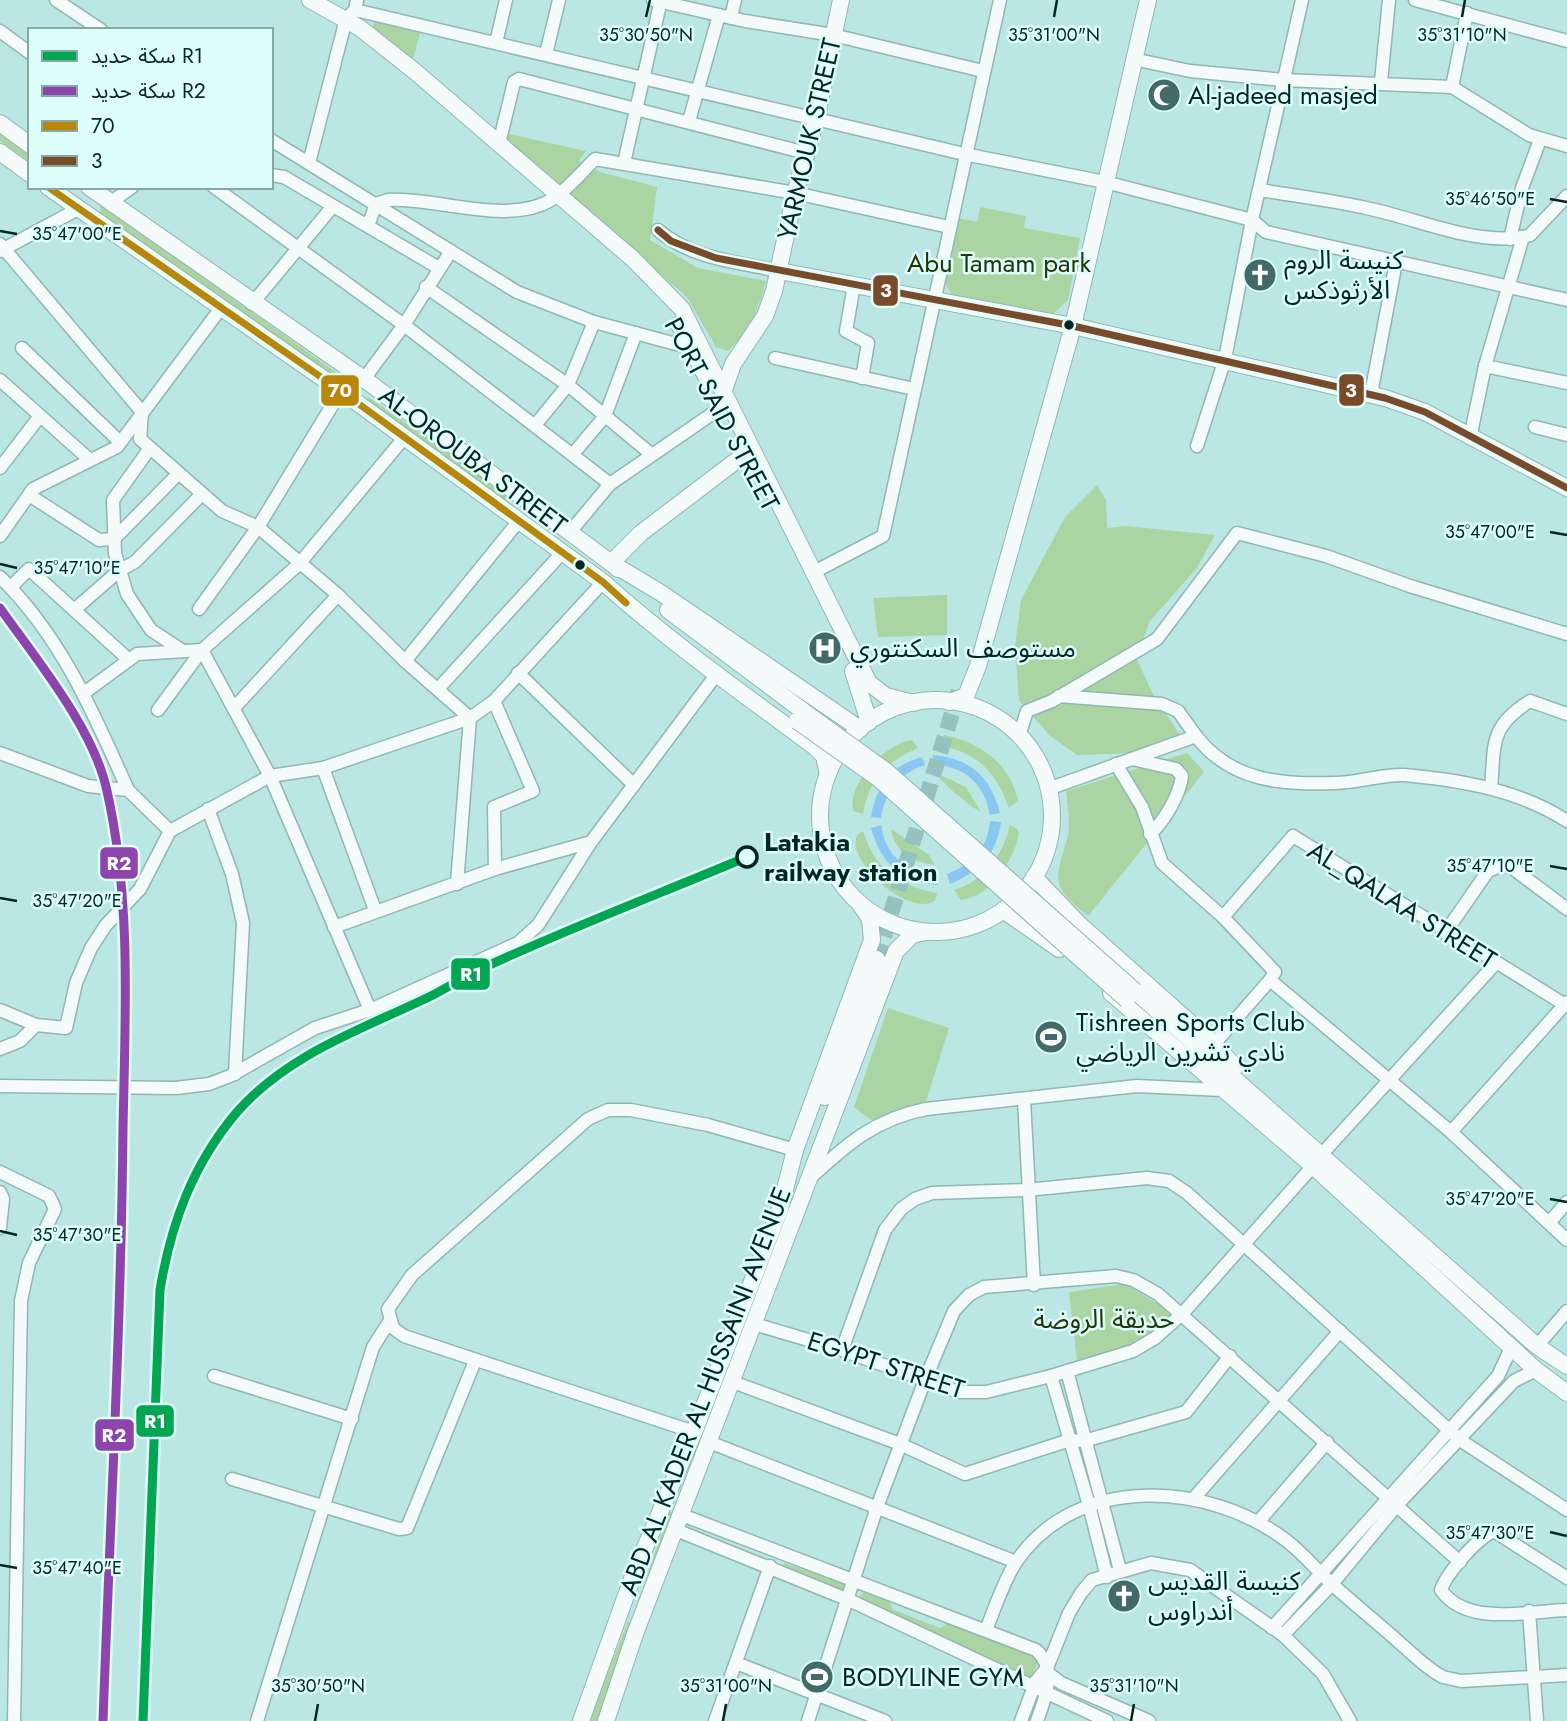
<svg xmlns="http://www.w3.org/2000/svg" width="1567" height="1721" viewBox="0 0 1567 1721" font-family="Jost,'Noto Sans Arabic',sans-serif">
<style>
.green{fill:#abd4a3}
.water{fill:#8ac6f2}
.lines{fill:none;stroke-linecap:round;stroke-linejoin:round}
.major-tunnel{stroke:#95c1be;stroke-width:16;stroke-dasharray:16 8;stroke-linecap:butt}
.minor-casing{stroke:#91b6b3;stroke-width:15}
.major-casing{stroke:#91b6b3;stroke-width:18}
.minor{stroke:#f5fbfb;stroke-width:12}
.major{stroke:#f5fbfb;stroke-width:16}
.major-bridge-casing{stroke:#91b6b3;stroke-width:18;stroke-linecap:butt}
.major-bridge{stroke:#f5fbfb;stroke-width:16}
.bus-1-casing{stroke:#defefa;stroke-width:12}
.bus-2-casing{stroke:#defefa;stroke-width:12}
.bus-1{stroke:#ba8609;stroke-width:7}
.bus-2{stroke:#7a4b2a;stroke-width:7}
.rail-1-casing{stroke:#defefa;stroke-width:14}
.rail-2-casing{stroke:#defefa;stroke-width:14}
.rail-1{stroke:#00a651;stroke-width:9}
.rail-2{stroke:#8e44ad;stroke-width:9}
.ticks{fill:none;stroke:#012725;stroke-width:2.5}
.bus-dot{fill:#012725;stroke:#defefa;stroke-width:2.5}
.stop-dot{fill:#defefa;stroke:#012725;stroke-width:3.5}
.labels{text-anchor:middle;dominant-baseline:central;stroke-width:5;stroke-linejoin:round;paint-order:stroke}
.poi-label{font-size:26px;fill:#012725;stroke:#defefa;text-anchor:start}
.street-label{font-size:26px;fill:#012725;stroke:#defefa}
.park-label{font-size:26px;fill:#24350a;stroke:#defefa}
.stop-label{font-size:26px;font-weight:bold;fill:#012725;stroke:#defefa;text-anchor:start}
.ticks-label{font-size:18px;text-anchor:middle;fill:#012725;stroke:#defefa;stroke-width:5;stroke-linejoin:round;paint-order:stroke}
.line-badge{stroke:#defefa;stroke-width:2.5}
.badge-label{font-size:19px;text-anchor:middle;font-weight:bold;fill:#fff}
</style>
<rect width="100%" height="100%" fill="#bae7e4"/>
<g class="green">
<path d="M375,22L420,33L412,63L372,27Z"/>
<path d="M0,130L30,152V162L0,141Z"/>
<path d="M505,133L586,151L579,161L600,172L657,187L650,240L698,268L766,281C758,311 750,330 728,351L716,347L687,297L503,141Z"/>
<path d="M101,204L351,383L349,391L100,213Z"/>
<path d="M980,207L1026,216L1024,228L1080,238L1068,300L1051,316L953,297L945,283L957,218L977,222Z"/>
<path d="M368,397L510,495V502L507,503L366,400Z"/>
<path d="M1097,485L1106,500L1107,528L1125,526L1215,535L1197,568L1150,621L1136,658L1153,694L1184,741L1138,753L1077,755L1049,735L1019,700L1015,647L1021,600L1065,517Z"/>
<path d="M947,595V635L878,637L873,598Z"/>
<path d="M944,735C980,742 1009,763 1018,800L1009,808C996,771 975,750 935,745Z"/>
<path d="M912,740L918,748C886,762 869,779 863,814L853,811C847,783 886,743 912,740Z"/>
<path d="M1187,753L1204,772L1088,916C1047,884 1057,878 1068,835C1071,822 1067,804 1066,791Z"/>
<path d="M936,773L966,787L981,812C970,807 942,783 936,773Z"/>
<path d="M1010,825L1017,829L1019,834C1013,862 991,896 961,900L954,890C985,880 1002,857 1010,825Z"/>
<path d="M891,829L929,855L935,865C913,862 895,853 891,829Z"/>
<path d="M863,831C875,870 899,886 937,893L935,901C910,917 846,864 857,835Z"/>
<path d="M888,1008L949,1028L923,1111L872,1121L854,1107Z"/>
<path d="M1125,1284L1173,1313L1142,1341L1077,1361L1069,1292Z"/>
<path d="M669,1512H678L649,1579L647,1576Z"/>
<path d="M784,1563L848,1585V1594L791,1569L787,1571L781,1569Z"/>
<path d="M864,1591L890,1601L892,1609L940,1628L948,1623L1033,1656L1038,1663L1031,1678L1025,1679L996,1666L995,1660L960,1645L954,1648L857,1600Z"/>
<path d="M628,1621L630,1623L599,1721H589Z"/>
</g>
<g class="water">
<path d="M933,755C970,758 991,777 1000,813L990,815C984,783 965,766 933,765Z"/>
<path d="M922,757L925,765C900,773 885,792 881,818L871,817C876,787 891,765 922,757Z"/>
<path d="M990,821L1001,822C997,854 979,872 950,884L947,874C971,865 988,848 990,821Z"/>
<path d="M881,825C886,858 907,872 938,875V885C901,883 881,863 871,828Z"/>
</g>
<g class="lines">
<path class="major-tunnel" d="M877,959L961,684"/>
<defs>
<g id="minor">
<path d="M56,0L101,30"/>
<path d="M653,0L745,21L833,35L983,71"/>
<path d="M1415,0L1567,41"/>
<path d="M355,10L964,154L1105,182L1252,220L1266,232L1567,300"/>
<path d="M731,18L735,0"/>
<path d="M0,31L30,53"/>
<path d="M496,43L506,0"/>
<path d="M546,54L559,0"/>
<path d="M1133,59L1190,71L1284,80L1452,87L1529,135L1567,146"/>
<path d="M1381,82L1389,0"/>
<path d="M1452,87L1467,13"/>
<path d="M689,121L719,15"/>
<path d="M271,140L517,292L594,322L691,348"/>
<path d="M499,144L514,82L519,79L806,153"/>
<path d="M309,163L346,19L355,10L357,0"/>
<path d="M624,163L661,0"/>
<path d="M271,175L284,177L439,268"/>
<path d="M214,187L404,325L610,484"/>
<path d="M1260,190C1295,196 1331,200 1366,208C1416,218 1472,245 1523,237"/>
<path d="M110,203L132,187"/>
<path d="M368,226L376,204L388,200C436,197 507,226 551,200C567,190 581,173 595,159L795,193L949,227"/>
<path d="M658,230C691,259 738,262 779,271"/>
<path d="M1510,239L1522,188L1540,140"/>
<path d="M0,244L142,412L140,439L222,511L258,527L338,595L405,661L470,718L457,884"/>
<path d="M0,251L78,209"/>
<path d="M854,285L846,331L868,343L862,378"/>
<path d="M426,287L568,385L651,454"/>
<path d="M252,304L333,206"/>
<path d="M22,348L120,442"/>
<path d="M775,358L914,389"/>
<path d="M1485,366L1567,383"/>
<path d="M364,379L404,325L451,251"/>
<path d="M0,380L90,460"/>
<path d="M1371,394L1396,262"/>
<path d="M536,424L568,385L594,322"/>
<path d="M1535,427L1567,435"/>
<path d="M1470,438L1485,366L1523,237L1530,235L1567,196"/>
<path d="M1197,446L1225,359L1252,220L1302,0"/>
<path d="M150,448L113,500L115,553L127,594L151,630L183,651"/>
<path d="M573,454L605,416L636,333"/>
<path d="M0,468L40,416"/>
<path d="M29,495L99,540L114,539L178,474"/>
<path d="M570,532L610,484L722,407"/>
<path d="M0,536L33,489L117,447L221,308"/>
<path d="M814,572L883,536L1000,0"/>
<path d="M0,577C61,636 94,714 128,790"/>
<path d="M11,587L29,569L129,660"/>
<path d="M199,609L258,527L341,391"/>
<path d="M74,610L120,570L135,562L202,494"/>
<path d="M405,661L518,522"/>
<path d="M518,673L634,785"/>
<path d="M438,689L561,554"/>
<path d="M84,693L137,654L202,650L299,564L404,438"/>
<path d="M1059,696L1162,704L1178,711L1196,736"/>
<path d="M494,701L533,791L494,807L495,869"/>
<path d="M234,708L338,595"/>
<path d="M158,710L202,650L270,776L370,1010"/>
<path d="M1019,736L1027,711L1052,701L1157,639L1237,533L1326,556L1410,586L1567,634"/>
<path d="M0,753L88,786L128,790L170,831"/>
<path d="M1132,759L1176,769L1182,776C1180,794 1164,822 1150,834"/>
<path d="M1116,764L1142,807L1162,863L1223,917L1275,972L1270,980"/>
<path d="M323,768L375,910"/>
<path d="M1491,788C1495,743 1489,727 1530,701L1567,714"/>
<path d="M1048,789L1196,736C1231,782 1283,785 1336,783C1358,783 1382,774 1404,775C1461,780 1519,790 1567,821"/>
<path d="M208,809L232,874L243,923L235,1074"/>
<path d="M1223,917L1293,836L1567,1006"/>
<path d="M334,927L495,869L591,842"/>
<path d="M1445,933L1488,871L1500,866L1511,867L1567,909"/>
<path d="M0,1010L36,1025L66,1028L76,983L91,948L106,925L140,889L170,831L270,776L323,768L470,718L494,701L603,582"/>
<path d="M1214,1044L1270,980L1451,1132L1567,1240"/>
<path d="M0,1049L20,1041L36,1025"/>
<path d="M0,1086L176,1088L209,1084L230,1076L315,1028L370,1010L518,943L538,925L591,842L716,675"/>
<path d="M1024,1100L1034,1285"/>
<path d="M1451,1132L1567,1002"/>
<path d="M1321,1155L1495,964"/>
<path d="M0,1172L49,1196L55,1209L29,1263L21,1301L14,1721"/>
<path d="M809,1179C847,1144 875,1119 926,1109L1137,1086L1222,1090"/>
<path d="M0,1192L3,1199L0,1228"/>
<path d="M1549,1223L1567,1202"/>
<path d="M754,1324L842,1350L958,1392H986L1051,1376L1133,1351L1155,1338L1183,1313L1313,1166"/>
<path d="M1537,1346L1567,1311"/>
<path d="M842,1350L885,1230L901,1209L915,1199L932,1193L1027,1190L1147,1178L1169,1181L1187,1193L1460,1440L1567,1510"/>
<path d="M1067,1371L1120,1570"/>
<path d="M214,1376L352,1419"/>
<path d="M1051,1376L1089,1505L1107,1577"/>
<path d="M733,1382L900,1444L965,1474L1070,1440L1084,1441L1186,1412L1230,1356"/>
<path d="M694,1432L404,1336L393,1328L388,1309L412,1275L588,1119L608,1110H631L708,1125L795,1150"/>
<path d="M709,1442L1016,1562"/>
<path d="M232,1479L399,1529L407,1528L475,1361"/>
<path d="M1194,1498L1340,1331"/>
<path d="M682,1515L1036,1650C1058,1669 1045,1698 1037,1721"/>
<path d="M1259,1521L1327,1442"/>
<path d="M676,1530L849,1600L1107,1721"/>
<path d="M1567,1578L1494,1531C1477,1538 1446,1574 1441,1590C1467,1627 1528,1611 1567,1610"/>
<path d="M1529,1611L1537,1721"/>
<path d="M1272,1628L1498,1376L1511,1348"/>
<path d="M986,1630C995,1608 1003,1582 1016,1562C1077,1472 1210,1482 1287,1541C1304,1554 1317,1571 1333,1585C1355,1605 1379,1624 1401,1644C1414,1655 1427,1669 1443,1677L1461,1681L1567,1675"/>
<path d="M1283,1635L1332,1584L1398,1504L1514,1381L1536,1370"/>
<path d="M736,1663L885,1721"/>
<path d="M1048,1673L1061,1683L1149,1721"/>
<path d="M257,1721L373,1347L389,1322"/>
<path d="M715,1721L770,1566"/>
<path d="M808,1721L877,1507L925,1380L954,1311L969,1295L984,1287L1116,1276L1133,1280L1158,1294L1460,1562"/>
<path d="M1021,1721L1036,1681L1047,1668L1069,1613L1081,1593L1092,1580L1151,1563L1190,1570L1283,1635L1323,1674L1350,1721"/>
</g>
<g id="major">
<path d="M310,0L360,28L418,74L633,259L682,309L869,683L886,696L913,703"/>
<path d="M0,123L30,145"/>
<path d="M0,152L30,174"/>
<path d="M48,187L341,391L603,582C670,642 743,694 815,747L824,756L828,775"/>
<path d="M89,187L364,379L611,563L661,593L860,729"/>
<path d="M779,271L1073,326L1385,398L1425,412L1567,488"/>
<path d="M679,324L709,382"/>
<path d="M724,390L733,364L765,316L774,291L795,193L816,120L841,0"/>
<path d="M618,569L611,563L641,533L745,454"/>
<path d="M668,610L803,711"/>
<path d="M853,671L869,722"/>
<circle cx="936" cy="816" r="116"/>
<path d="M949,702L966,696L978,666L1073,326L1148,0"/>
<path d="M1034,877L1080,925L1214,1044L1235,1067"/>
<path d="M1003,910L1059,949"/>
<path d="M1135,991L1537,1346L1567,1366"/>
<path d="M1111,993L1313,1166L1536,1370L1567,1393"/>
<path d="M825,1097L877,959"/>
<path d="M581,1721L633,1576L694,1432L780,1209L795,1150L872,940L870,919L860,904"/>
<path d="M606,1721L635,1634L896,951L912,935L926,932"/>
</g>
</defs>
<use href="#minor" class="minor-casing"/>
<use href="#major" class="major-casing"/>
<use href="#minor" class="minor"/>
<use href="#major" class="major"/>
<defs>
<g id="major-bridge">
<path d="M803,711L886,771L1135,991"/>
<path d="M797,721L879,779L1127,1000"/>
</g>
</defs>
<use href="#major-bridge" class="major-bridge-casing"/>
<use href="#major-bridge" class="major-bridge"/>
<defs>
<path id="bus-1" d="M48,187L341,391L603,582L626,603"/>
<path id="bus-2" d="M658,230L671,241L716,258L1073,326L1385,398L1425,412L1567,488"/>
</defs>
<use href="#bus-1" class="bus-1-casing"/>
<use href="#bus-2" class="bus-2-casing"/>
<use href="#bus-1" class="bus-1"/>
<use href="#bus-2" class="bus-2"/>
<defs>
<path id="rail-1" d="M143,1721L160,1290C171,1223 193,1164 237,1112C289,1053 363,1029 431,996C449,987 465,976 483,968C569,928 659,894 747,857"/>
<path id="rail-2" d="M0,608C36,659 94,729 107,791C132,902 125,1016 123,1129C121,1326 110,1524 103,1721"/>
</defs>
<use href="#rail-1" class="rail-1-casing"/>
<use href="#rail-2" class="rail-2-casing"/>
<use href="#rail-1" class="rail-1"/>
<use href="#rail-2" class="rail-2"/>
</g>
<path class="ticks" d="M646,17L650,0M1054,17L1057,0M1462,17L1465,0M1550,199L1567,202M0,231L17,234M1550,532L1567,535M0,564L17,568M1550,866L1567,869M0,898L17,901M1550,1199L1567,1202M0,1231L17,1235M1550,1532L1567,1536M0,1565L17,1568M315,1721L318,1704M723,1721L726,1704M1131,1721L1134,1704"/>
<defs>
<symbol id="mosque-disc" viewBox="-11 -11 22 22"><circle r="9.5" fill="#426a68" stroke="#defefa"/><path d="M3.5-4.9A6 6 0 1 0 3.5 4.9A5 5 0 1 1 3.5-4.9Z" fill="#fff"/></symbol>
<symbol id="church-disc" viewBox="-11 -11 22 22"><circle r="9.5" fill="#426a68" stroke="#defefa"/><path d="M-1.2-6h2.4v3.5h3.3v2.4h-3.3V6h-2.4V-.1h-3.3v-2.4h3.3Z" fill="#fff"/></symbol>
<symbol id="hospital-disc" viewBox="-11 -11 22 22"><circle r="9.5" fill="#426a68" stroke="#defefa"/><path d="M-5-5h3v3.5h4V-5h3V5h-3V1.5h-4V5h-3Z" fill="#fff"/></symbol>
<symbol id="stadium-disc" viewBox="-11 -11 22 22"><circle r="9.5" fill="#426a68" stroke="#defefa"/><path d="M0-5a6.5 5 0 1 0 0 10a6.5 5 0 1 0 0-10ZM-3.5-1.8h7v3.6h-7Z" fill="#fff"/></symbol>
</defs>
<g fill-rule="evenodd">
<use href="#mosque-disc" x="1145" y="76" width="38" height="38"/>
<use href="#church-disc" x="1241" y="256" width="38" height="38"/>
<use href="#hospital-disc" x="806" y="629" width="38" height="38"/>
<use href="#stadium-disc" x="1032" y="1018" width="38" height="38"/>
<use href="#church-disc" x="1105" y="1577" width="38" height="38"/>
<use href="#stadium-disc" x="798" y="1658" width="38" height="38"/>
</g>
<g class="bus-dot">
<circle cx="1069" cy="325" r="6"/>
<circle cx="580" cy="565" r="6"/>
</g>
<circle class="stop-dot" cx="747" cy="857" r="10"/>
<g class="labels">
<g class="poi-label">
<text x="1188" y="95">Al-jadeed masjed</text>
<text x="1284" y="260">كنيسة الروم<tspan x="1284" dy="30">الأرثوذكس</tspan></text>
<text x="850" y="648">مستوصف السكنتوري</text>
<text x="1076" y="1022">Tishreen Sports Club<tspan x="1076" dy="30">نادي تشرين الرياضي</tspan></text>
<text x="1148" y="1581">كنيسة القديس<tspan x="1148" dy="30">أندراوس</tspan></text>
<text x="842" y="1677">BODYLINE GYM</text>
</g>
<g class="street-label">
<text transform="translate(809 139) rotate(-77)">YARMOUK STREET</text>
<text transform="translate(722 414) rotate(62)">PORT SAID STREET</text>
<text transform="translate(473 460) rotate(37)">AL-OROUBA STREET</text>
<text transform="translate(1402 905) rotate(32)">AL_QALAA STREET</text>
<text transform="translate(886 1365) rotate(18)">EGYPT STREET</text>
<text transform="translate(705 1391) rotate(-69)">ABD AL KADER AL HUSSAINI AVENUE</text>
</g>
<g class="park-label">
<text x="999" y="263">Abu Tamam park</text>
<text x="1104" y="1319">حديقة الروضة</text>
</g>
<g class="stop-label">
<text x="764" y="842">Latakia<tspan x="764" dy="30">railway station</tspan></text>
</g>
</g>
<g class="ticks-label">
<text x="646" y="41">35°30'50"N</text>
<text x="1054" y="41">35°31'00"N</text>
<text x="1462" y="41">35°31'10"N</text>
<text x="1490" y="205">35°46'50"E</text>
<text x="77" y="240">35°47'00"E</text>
<text x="1490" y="538">35°47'00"E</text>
<text x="77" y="574">35°47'10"E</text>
<text x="1490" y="872">35°47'10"E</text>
<text x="77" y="907">35°47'20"E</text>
<text x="1490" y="1205">35°47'20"E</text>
<text x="77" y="1241">35°47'30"E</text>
<text x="1490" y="1539">35°47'30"E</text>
<text x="77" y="1574">35°47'40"E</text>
<text x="318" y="1692">35°30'50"N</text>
<text x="726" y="1692">35°31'00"N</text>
<text x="1134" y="1692">35°31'10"N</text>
</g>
<g class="line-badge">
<rect x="872" y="274" width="27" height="33" rx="7" fill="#7a4b2a"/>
<rect x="1338" y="373" width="27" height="34" rx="7" fill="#7a4b2a"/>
<rect x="320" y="374" width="40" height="33" rx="7" fill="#ba8609"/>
<rect x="99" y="846" width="40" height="34" rx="7" fill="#8e44ad"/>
<rect x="450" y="957" width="41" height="34" rx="7" fill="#00a651"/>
<rect x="135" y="1404" width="40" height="34" rx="7" fill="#00a651"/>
<rect x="94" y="1418" width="41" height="34" rx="7" fill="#8e44ad"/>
</g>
<g class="badge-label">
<text x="886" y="297">3</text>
<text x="1351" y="397">3</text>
<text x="340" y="397">70</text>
<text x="119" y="870">R2</text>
<text x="471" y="981">R1</text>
<text x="155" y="1428">R1</text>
<text x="114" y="1442">R2</text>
</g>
<rect x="28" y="28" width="245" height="161" fill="#defefa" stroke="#86a8a5" stroke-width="2"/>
<rect x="42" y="51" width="35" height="10" fill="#00a651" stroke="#86a8a5" stroke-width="2"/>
<text x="91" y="63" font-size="21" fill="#012725">سكة حديد R1</text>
<rect x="42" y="86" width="35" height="10" fill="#8e44ad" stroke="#86a8a5" stroke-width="2"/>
<text x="91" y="98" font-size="21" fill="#012725">سكة حديد R2</text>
<rect x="42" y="121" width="35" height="10" fill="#ba8609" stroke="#86a8a5" stroke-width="2"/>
<text x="91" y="133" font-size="21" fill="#012725">70</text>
<rect x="42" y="156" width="35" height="10" fill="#7a4b2a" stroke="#86a8a5" stroke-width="2"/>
<text x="91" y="168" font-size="21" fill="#012725">3</text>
</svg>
